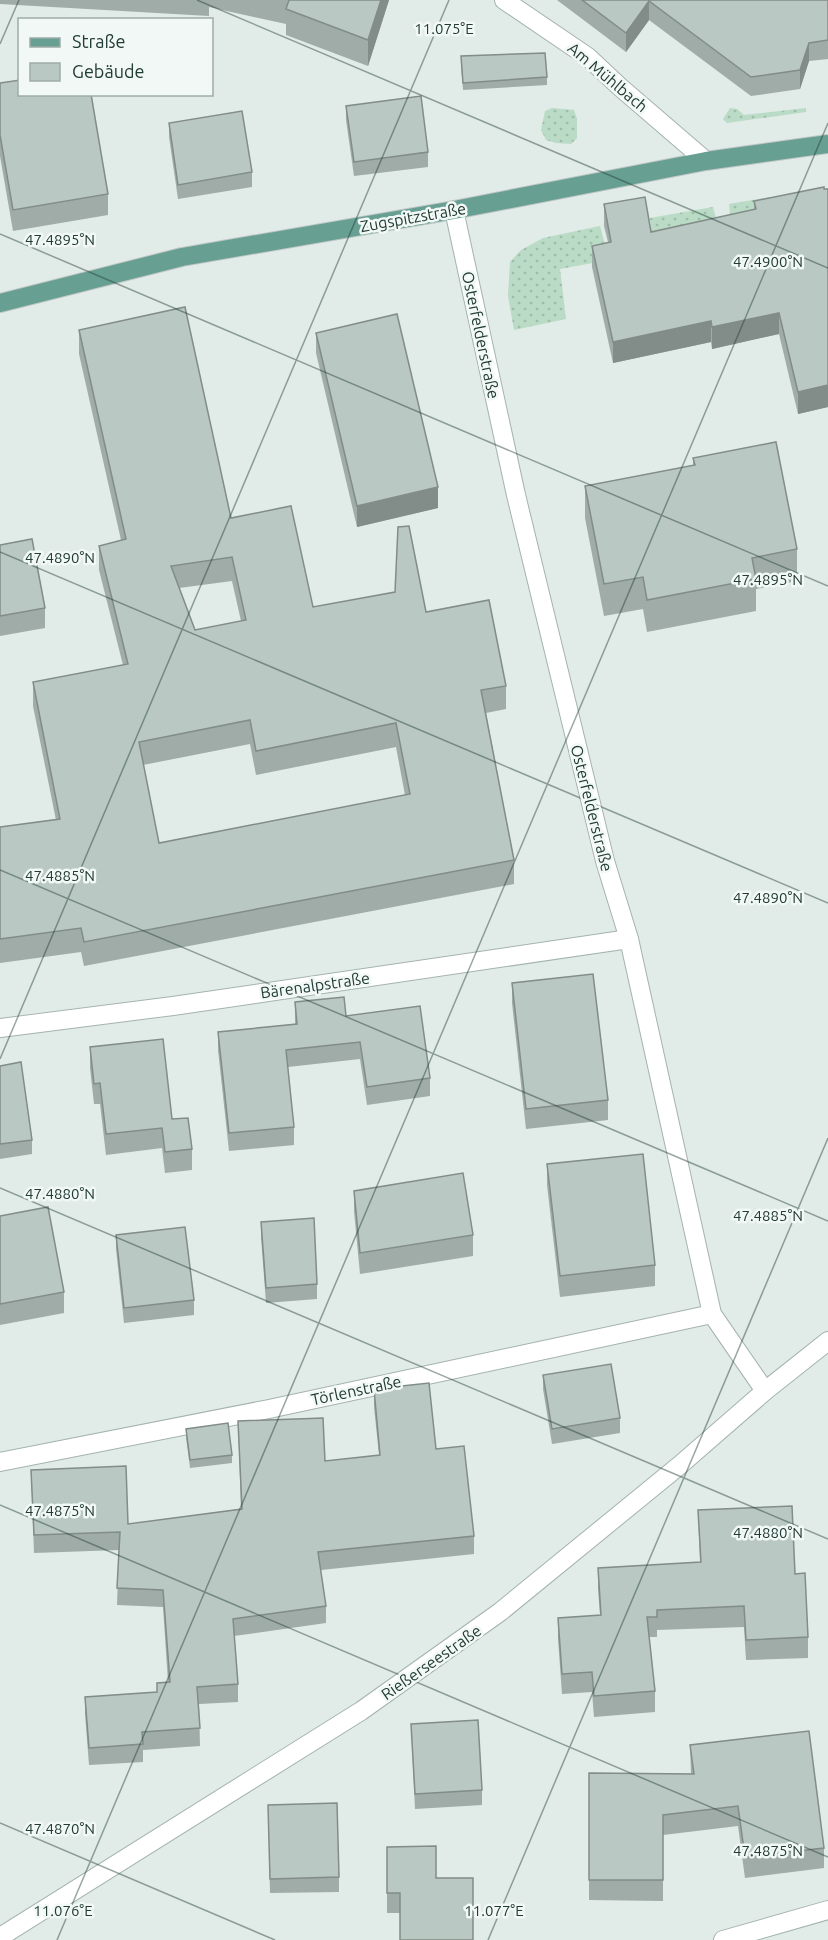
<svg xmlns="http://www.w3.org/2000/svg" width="828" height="1940" viewBox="0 0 828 1940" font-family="Ubuntu,sans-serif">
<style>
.grass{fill:url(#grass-dots)}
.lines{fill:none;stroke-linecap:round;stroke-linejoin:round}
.minor-casing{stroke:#a4b3ae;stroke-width:20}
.primary-casing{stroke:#c1c8c6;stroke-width:20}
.minor{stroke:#fff;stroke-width:18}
.primary{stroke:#679f93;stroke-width:18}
.wall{fill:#9faca8;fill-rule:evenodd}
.shaded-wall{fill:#828c88}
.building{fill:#b9c8c3;stroke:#828c88;stroke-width:1.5;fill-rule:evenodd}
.ticks{fill:none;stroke:#223b35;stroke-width:1.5;stroke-opacity:0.45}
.labels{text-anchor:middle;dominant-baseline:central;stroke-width:5;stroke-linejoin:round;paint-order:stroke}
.street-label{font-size:16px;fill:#223b35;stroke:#f1f8f5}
.ticks-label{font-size:15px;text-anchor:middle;fill:#223b35;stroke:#f1f8f5;stroke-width:5;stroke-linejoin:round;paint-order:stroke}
</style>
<defs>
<pattern id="grass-dots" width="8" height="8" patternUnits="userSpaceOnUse" patternTransform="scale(1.5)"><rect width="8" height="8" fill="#badbc5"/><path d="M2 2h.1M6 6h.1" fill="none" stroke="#a0bdaa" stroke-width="1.8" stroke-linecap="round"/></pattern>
</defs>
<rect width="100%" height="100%" fill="#e1ebe7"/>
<g class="grass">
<path d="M552,108L574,110L577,119V138L571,144L556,143L546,140L541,130L545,111Z"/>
<path d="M730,108L737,109L744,115L806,108V112L727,123L723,119Z"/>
<path d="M769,197L775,215L738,220L730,214L729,204Z"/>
<path d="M713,207L716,218L728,233L653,248L650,218Z"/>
<path d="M600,226L609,260L560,269L566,319L514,330L508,296L510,262L521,250L543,238Z"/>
</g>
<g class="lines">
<defs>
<g id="minor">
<path d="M504,0L588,57L620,87L706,161"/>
<path d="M454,210L516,495L605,861L629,939L712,1314L765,1391"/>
<path d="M0,1028L173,1006L629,939"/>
<path d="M0,1462L269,1409L712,1314"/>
<path d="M0,1937L361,1711L500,1612L680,1465L765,1391L828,1341"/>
<path d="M723,1940L828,1910"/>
</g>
<path id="primary" d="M0,303L182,257L454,210L706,161L828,144"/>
</defs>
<use href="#minor" class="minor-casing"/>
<use href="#primary" class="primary-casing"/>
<use href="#minor" class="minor"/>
<use href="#primary" class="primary"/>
</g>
<g class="wall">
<path d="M0,0H389L368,66L286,35V24L209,7V16L0,4Z"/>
<path d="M557,0H828V59L809,61L800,89L751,96L649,20L626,52Z"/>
<path d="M461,64L547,77V85L463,90Z"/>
<path d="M0,83L108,194V215L13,231L0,156Z"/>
<path d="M346,106L428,152V167L354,176L346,120Z"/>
<path d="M169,123L252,172V187L178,199L169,137Z"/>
<path d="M828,189V407L798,414L779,334L712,349L711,342L613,363L592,267V246L608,242L604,226V204L651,232L754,210V201Z"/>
<path d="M79,330L231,518L313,607L426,612L506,686V709L486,713L514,860V884L84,966L81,952L0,963V827L56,820L33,706V682L123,665L99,570V546L121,540L79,354ZM232,581L241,621L195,630L179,588ZM250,744L256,775L396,747L405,795L159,843L143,765Z"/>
<path d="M316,333L438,508L357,527L316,353Z"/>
<path d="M693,458L797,549V581L756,589V611L647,632L643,609L604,616L585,518V486L693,465Z"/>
<path d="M0,545L45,608V628L0,636Z"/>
<path d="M512,983L608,1100V1120L526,1129L512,1003Z"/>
<path d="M295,1002L346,1016L430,1078V1096L367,1105L360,1059L288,1067L294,1127V1145L229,1151L218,1050V1032L295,1024Z"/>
<path d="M90,1047L192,1149V1170L165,1173L162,1148L106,1155L100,1104H94L90,1068Z"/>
<path d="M0,1066L32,1140V1154L0,1159Z"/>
<path d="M547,1164L655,1265V1286L560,1297L547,1185Z"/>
<path d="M354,1191L473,1235V1256L360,1274L354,1211Z"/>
<path d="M0,1216L64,1292V1313L0,1325Z"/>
<path d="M261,1222L317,1284V1299L266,1303L261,1237Z"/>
<path d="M116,1235L194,1300V1315L124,1323L116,1249Z"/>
<path d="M543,1375L620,1418V1433L552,1444L543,1389Z"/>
<path d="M374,1389L436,1449L474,1536V1554L321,1570L326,1606V1623L234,1636L238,1684V1702L199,1704L200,1746L143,1750V1762L89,1765L85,1714V1697L157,1692V1683L168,1682L163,1607L117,1605L119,1550L34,1553L31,1470L128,1524L241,1509L238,1421L325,1461L379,1455L374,1407Z"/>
<path d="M186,1429L232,1455V1463L190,1468L186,1437Z"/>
<path d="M698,1510L795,1574L808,1637V1658L746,1660L744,1627L657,1630V1637H649L655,1691V1712L594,1717L592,1692L562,1694L558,1639V1618L600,1615L598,1589V1568L700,1562Z"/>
<path d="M411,1724L482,1790V1805L415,1809Z"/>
<path d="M690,1745L824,1848V1868L745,1878L738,1826L663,1835V1901L589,1900V1773L691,1774Z"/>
<path d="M268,1805L339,1877V1892L270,1893Z"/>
<path d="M387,1847L436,1878L400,1913H387Z"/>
</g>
<g class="shaded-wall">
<path d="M381,0H389L368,66V40Z"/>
<path d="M649,1V20L626,52V33Z"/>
<path d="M809,43V61L800,89V70Z"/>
<path d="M779,313V334L712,349V327Z"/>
<path d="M711,321V342L613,363V342Z"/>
<path d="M828,385V407L798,414V392Z"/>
<path d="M438,487V508L357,527V506Z"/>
</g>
<g class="building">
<path d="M289,0H381L368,40L286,9Z"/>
<path d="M582,0H828V40L809,43L800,70L751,77L649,1L626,33Z"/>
<path d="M545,53L547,77L463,83L461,56Z"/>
<path d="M20,80V94H91L108,194L13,210L0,135V83Z"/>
<path d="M421,96L428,152L354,162L346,106Z"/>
<path d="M242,111L252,172L178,185L169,123Z"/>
<path d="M824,187V189H828V385L798,392L779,313L712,327L711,321L613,342L592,246L611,242L604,204L645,197L651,232L756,209L754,201Z"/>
<path d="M185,307L231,518L291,506L313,607L395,592L398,527L409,526L426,612L489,600L506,686L481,690L514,860L84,942L81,928L0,939V827L60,819L33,682L128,664L99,546L126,539L79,330ZM232,557L246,620L195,630L171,566ZM250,720L256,751L396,723L410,794L159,843L139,742Z"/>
<path d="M397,314L438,487L357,506L316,333Z"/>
<path d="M776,442L797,549L752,558L756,579L647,600L643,577L604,584L585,486L695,465L693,458Z"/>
<path d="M32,539L45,608L0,616V545Z"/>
<path d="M593,974L608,1100L526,1109L512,983Z"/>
<path d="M344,997L346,1016L420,1006L430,1078L367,1087L360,1042L286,1050L294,1127L229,1133L218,1032L297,1024L295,1002Z"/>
<path d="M163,1039L172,1119L188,1118L192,1149L165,1152L162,1128L106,1134L100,1083L94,1084L90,1047Z"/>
<path d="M21,1062L32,1140L0,1144V1066Z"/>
<path d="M643,1154L655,1265L560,1276L547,1164Z"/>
<path d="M463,1173L473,1235L360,1253L354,1191Z"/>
<path d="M48,1207L64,1292L0,1304V1216Z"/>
<path d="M314,1218L317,1284L266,1288L261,1222Z"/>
<path d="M185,1227L194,1300L124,1308L116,1235Z"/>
<path d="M611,1364L620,1418L552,1429L543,1375Z"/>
<path d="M429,1383L436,1449L464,1446L474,1536L318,1552L326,1606L233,1619L238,1684L197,1687L200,1728L142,1732L143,1744L89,1748L85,1697L157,1692V1683L170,1682L163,1590L117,1588L120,1532L34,1535L31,1470L126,1466L128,1524L242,1509L238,1421L323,1418L325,1461L380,1455L374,1389Z"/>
<path d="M228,1423L232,1455L190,1460L186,1429Z"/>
<path d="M792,1506L795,1574L805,1573L808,1637L746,1640L744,1606L657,1610V1617H647L655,1691L594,1696L592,1672L562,1674L558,1618L601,1615L598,1568L701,1562L698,1510Z"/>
<path d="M478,1720L482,1790L415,1794L411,1724Z"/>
<path d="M809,1731L824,1848L745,1857L738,1806L663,1815V1880H589V1773L694,1774L690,1745Z"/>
<path d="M337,1803L339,1877L270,1879L268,1805Z"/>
<path d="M436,1846V1878H473V1940H400V1893H387V1847Z"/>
</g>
<path class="ticks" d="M197,0L828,268M0,44L19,0M0,234L828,586M0,552L828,903M0,870L828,1221M0,1059L449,0M0,1188L828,1539M0,1505L828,1857M0,1823L275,1940M57,1940L828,123M488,1940L828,1138"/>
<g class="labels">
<g class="street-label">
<text transform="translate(608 77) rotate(40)">Am Mühlbach</text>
<text transform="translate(413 217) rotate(-10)">Zugspitzstraße</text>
<text transform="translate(481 335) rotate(78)">Osterfelderstraße</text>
<text transform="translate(592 808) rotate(76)">Osterfelderstraße</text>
<text transform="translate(315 985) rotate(-8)">Bärenalpstraße</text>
<text transform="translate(356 1390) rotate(-12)">Törlenstraße</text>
<text transform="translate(431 1662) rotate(-35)">Rießerseestraße</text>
</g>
</g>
<g class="ticks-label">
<text x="444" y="34">11.075°E</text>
<text x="60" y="245">47.4895°N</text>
<text x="768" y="267">47.4900°N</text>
<text x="60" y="563">47.4890°N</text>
<text x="768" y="585">47.4895°N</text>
<text x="60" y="881">47.4885°N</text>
<text x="768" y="903">47.4890°N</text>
<text x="60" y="1199">47.4880°N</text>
<text x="768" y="1221">47.4885°N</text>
<text x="60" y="1516">47.4875°N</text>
<text x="768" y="1538">47.4880°N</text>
<text x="60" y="1834">47.4870°N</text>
<text x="768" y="1856">47.4875°N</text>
<text x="63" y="1916">11.076°E</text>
<text x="494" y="1916">11.077°E</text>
</g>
<rect x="18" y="18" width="195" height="78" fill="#f1f8f5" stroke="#9eaca8" stroke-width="1.5"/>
<rect x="30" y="38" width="30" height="9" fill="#679f93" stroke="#9eaca8" stroke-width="1.5"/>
<text x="72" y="48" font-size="18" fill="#223b35">Straße</text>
<rect x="30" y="63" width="30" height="18" fill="#b9c8c3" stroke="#9eaca8" stroke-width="1.5"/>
<text x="72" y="78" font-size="18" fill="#223b35">Gebäude</text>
</svg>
